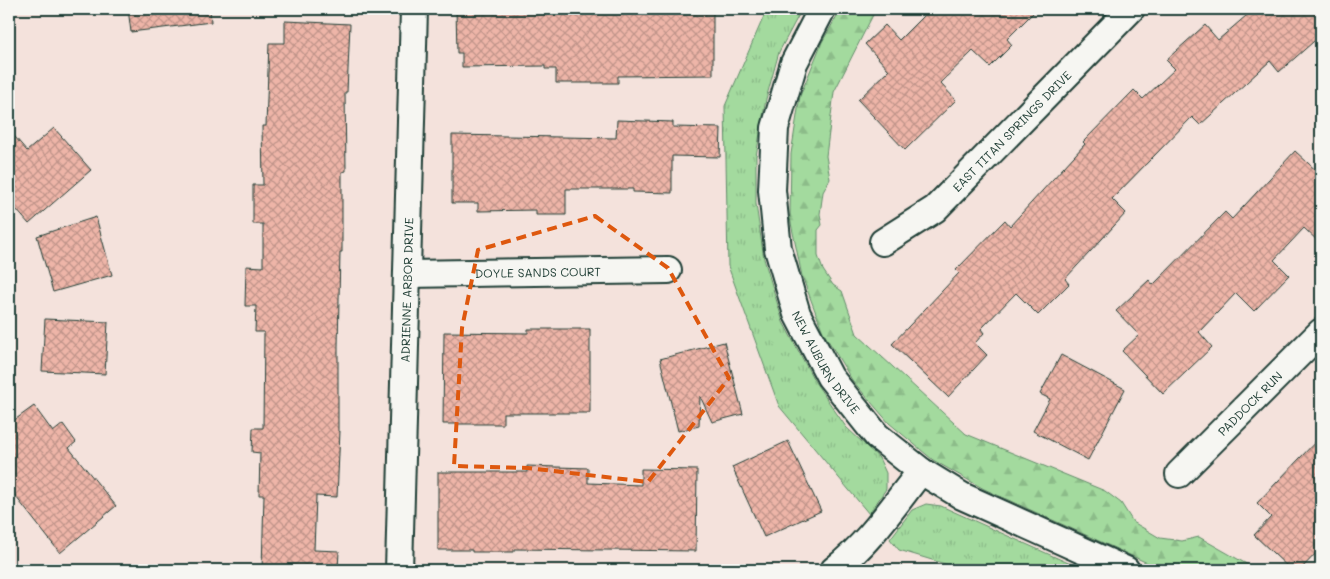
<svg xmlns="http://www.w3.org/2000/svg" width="1330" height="579" viewBox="0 0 1330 579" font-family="Mali,sans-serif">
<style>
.grass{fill:url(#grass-tufts);stroke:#618c69}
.forest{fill:url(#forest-firs);stroke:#618c69}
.building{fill:url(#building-cross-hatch);stroke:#1f3d34}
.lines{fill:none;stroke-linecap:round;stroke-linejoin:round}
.street-casing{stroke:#1f3d34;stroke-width:30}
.street{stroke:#f6f6f2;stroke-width:26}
.marked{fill:none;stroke:#de580e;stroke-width:4;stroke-dasharray:10 6;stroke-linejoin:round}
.labels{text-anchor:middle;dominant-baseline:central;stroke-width:4;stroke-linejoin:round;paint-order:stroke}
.street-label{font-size:12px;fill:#1f3d34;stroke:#f6f6f2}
</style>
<defs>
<pattern id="grass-tufts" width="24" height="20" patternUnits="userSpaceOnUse" patternTransform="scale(1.25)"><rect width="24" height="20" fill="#a3da9e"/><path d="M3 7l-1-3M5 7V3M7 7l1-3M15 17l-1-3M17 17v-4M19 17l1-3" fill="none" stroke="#8cbc89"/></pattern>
<pattern id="forest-firs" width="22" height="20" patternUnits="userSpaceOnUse" patternTransform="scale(1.25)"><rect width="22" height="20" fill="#a3da9e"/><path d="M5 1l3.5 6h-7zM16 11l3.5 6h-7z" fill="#8cbc89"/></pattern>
<pattern id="building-cross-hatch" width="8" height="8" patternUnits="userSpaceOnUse" patternTransform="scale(1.25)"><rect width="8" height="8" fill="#eeb5a8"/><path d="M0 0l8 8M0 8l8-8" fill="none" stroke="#c0948a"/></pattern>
</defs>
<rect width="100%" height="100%" fill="#f4e2dc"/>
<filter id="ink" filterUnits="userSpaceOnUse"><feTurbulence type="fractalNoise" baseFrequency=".02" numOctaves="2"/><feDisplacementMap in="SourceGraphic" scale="10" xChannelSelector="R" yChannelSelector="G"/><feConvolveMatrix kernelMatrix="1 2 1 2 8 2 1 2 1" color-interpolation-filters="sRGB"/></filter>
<g filter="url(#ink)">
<g class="grass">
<path d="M767,9H802L779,52L766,99L756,156V204L764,259L783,322L815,382L846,427L879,458L886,473V489L869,514L779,406L728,266L725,106Z"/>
<path d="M926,504L941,506L1084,570H965L899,550L890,539L912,510Z"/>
</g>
<path class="forest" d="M841,9H876L834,92L826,156L830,179L823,192L820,214L822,225L818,230V256L823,270L833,285L842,291L857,334L966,434L1105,491L1121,503L1133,522L1160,538L1182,541L1199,537L1257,570H1163L984,489L933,460L889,423L852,380L823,332L802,276L790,218L791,154L800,96L822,42Z"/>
<g class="building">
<path d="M128,9H210L211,22L131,32Z"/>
<path d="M456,9H713V75L618,76V83H556V69H545V66L462,67V53H457Z"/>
<path d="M930,9H1037L1007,39L1012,45L990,67L973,51L940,83L956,100L905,150L858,100L889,70L865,44L885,25L899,40Z"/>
<path d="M1254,9H1321V35L1279,72L1270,61L1200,125L1192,117L1112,199L1126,213L1065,279L1069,284L1038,315L1016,293L981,329L984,333L975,343L987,355L948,397L892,344L959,273L956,270L1005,220L1010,226L1085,144L1083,142L1134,90L1143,99L1175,69L1166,60L1205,25L1218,40Z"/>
<path d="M285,21L350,24L347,92H345L346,171L342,172V252H340L338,346V431H340L337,497L316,496L314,550L339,551L338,570H262L264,495H259L260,453L252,452L253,428H263L264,332H255L256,306H245L246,266L263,267V224H253V185H263L262,126H266L269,43H285Z"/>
<path d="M617,120L673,122V127L721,128L720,157L672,156V193L633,192V189H566V215H536V210L478,211V203H452V135L616,138Z"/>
<path d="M54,128L91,170L29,224L9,201V130L27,151Z"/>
<path d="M1295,151L1321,175V244L1304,228L1274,260L1289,275L1254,311L1236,293L1199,332L1212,347L1163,394L1122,351L1139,335L1116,311L1149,280L1153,285L1225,212L1232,219Z"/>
<path d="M96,217L112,275L53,292L37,236Z"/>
<path d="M45,319L108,322L105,374L42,371Z"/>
<path d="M528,329H590V413H503V424H443L444,332L528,333Z"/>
<path d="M724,342L743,414L712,422L700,396L699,426L678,431L660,359Z"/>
<path d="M1061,355L1125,389L1088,460L1033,431L1050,399L1040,394Z"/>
<path d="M34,406L53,432L63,424L76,442L69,448L116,506L60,553L9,488V424Z"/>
<path d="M1321,436V548L1300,570H1291L1254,535L1271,517L1257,503Z"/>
<path d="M788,441L821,511L764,537L732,467Z"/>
<path d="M527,466L588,468V483L641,485V469L697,470L696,551L514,549V552H472V550H438V472H527Z"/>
</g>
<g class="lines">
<defs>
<g id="street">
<path id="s1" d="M822,9L794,63L775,128L772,190L778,249L797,314L830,377L877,436L921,471L962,496L1126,570"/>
<path id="s2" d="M883,242L935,209L1131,9"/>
<path id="s3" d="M408,274L668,270"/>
<path id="s4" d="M1179,474L1321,332"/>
<path id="s5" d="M399,570L414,9"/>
<path d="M834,570C869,543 894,505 921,471"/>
</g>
</defs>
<use href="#street" class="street-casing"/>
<use href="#street" class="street"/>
</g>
</g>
<path class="marked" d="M595,216L668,268L729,378L648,482L528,468L454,466L462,328L478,250Z"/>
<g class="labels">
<g class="street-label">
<text stroke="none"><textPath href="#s2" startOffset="171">EAST TITAN SPRINGS DRIVE</textPath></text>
<text stroke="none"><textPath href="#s3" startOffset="130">DOYLE SANDS COURT</textPath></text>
<text stroke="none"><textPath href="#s5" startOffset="280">ADRIENNE ARBOR DRIVE</textPath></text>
<text stroke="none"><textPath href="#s1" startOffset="374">NEW AUBURN DRIVE</textPath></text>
<text stroke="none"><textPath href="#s4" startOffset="100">PADDOCK RUN</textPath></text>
</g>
</g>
<rect width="1330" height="579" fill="none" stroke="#f6f6f2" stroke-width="30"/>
<rect x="15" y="15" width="1300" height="549" fill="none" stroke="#1f3d34" stroke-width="2" filter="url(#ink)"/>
</svg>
